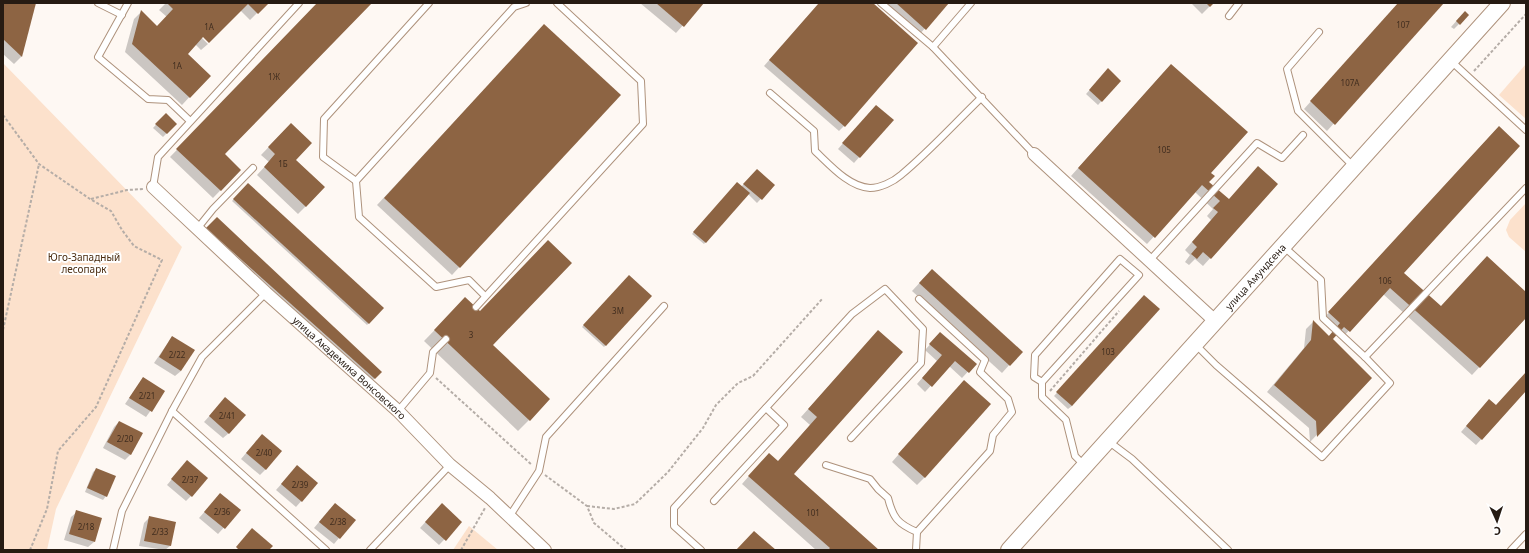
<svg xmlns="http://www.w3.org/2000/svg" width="1529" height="553" viewBox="0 0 1529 553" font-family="'Noto Sans',sans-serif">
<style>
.green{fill:#fce1cc}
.shadow{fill:#0003}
.building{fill:#8d6443}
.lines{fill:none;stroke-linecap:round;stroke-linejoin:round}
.service-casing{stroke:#ae927c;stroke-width:8}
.minor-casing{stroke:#ae927c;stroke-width:14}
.secondary-casing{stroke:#ae927c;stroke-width:18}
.path{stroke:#b5ada7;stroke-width:2;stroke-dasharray:3 2;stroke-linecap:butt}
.service{stroke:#fff;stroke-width:6}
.minor{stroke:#fff;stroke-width:12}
.secondary{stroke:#fff;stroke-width:16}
.labels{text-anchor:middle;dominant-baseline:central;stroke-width:4;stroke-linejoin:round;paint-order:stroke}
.number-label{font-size:8px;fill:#402d1f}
.park-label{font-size:10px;fill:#492b0f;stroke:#fff}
.street-label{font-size:10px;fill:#261b13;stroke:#fff}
</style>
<rect width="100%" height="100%" fill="#fef8f3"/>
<g class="green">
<path d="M3,63L182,247L56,509L47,550H3Z"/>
<path d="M1526,64V119L1499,95Z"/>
<path d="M1526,203V252L1509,237L1506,230L1510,220Z"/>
<path d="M469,526L498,550H453Z"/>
</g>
<g class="shadow">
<path d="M3,3H35L21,57L14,64L3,54Z"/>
<path d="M166,3H267L250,20L240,10L202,35V38L208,44L201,50L195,44L186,54L209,76L182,105L125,52L134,19L141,12L157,27L167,17L159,10Z"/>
<path d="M319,3H370L223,154L240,170L213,198L170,157Z"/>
<path d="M640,3H703L676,33Z"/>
<path d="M819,3H871L844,126L839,131L764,66Z"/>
<path d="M881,3H948L918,36Z"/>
<path d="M1191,3H1213L1202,14Z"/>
<path d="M1399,3H1442L1327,131L1304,109Z"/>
<path d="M1459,18V24L1454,29L1451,27Z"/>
<path d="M537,33L619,95L452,275L377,205Z"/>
<path d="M1108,70L1120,81L1098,105L1086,94Z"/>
<path d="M1164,72L1210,173L1208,182L1228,200L1277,184L1203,266L1195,259L1189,265L1185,262L1190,255L1185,250L1211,220L1207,216L1213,209L1195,192L1147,244L1071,176Z"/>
<path d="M871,111L892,120L854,163L838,149Z"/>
<path d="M162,118L176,124L163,137L153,128Z"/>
<path d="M291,124L295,160L306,206L298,214L257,175L269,162L261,155Z"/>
<path d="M1499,127L1403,273L1441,307L1526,293V317L1472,375L1383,294L1342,338L1337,334L1331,339L1371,378L1310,442L1309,428L1267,392L1304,348L1306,329L1313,322L1328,337L1333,331L1322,320Z"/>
<path d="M753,174L774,185L757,203L748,194L704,244L692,234L737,184L741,187Z"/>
<path d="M248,184L383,308L367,325L232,201Z"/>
<path d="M217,218L381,372L373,380L205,230Z"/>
<path d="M629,276L651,296L604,347L582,327Z"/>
<path d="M924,278L1021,352L1002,373L912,291Z"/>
<path d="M1141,300L1072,406L1068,409L1054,396Z"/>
<path d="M455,309L492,345L529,420L518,431L424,341Z"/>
<path d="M172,337L181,371L175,376L154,363Z"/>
<path d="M871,339L792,475L877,550H816L742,484L762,461L778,462L810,425L801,417Z"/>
<path d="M935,339L975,364L962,378L949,366L925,392L917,384L937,361L925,350Z"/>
<path d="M1526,373V390L1476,445L1461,432L1489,400L1496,406Z"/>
<path d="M143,378L164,392L146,417L125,404Z"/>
<path d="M956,389L925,477L917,485L892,462Z"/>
<path d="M220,404L229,433L223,438L204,422Z"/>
<path d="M119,422L142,434L130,455L125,460L103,448L114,427Z"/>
<path d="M257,440L266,469L260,475L241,459Z"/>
<path d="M182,467L191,496L186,501L167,485Z"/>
<path d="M97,469L106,496L103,500L85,492L93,472Z"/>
<path d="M292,472L317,483L296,507L276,490Z"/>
<path d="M215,500L239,511L218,534L199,518Z"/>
<path d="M330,509L354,520L334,544L314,528Z"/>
<path d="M436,510L461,522L439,545L420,528Z"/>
<path d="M77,512L94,542L88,547L64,540L71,517Z"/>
<path d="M150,517L175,523L170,546L165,550L139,546L144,523Z"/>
</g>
<g class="building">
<path d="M3,3H36L22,57L3,39Z"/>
<path d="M167,3H269L258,14L248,4L209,43L203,37L188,54L211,76L190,98L132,44L141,10L157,26L173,9Z"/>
<path d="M317,3H372L225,154L241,170L221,191L176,149Z"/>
<path d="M656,3H704L684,27Z"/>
<path d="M819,3H873L918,43L845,127L769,60Z"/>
<path d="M896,3H949L926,30Z"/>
<path d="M1206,3H1214L1210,7Z"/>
<path d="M1398,3H1444L1335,125L1310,101Z"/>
<path d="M1465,11L1469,15L1460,25L1456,21Z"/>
<path d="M544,24L621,95L460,268L384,198Z"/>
<path d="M1171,64L1248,132L1211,173L1215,176L1209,182L1229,199L1258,166L1278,184L1211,259L1203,252L1197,259L1191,254L1197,247L1192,242L1218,212L1213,208L1220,201L1202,185L1155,238L1078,168Z"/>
<path d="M1108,68L1121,81L1102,102L1089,90Z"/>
<path d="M876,105L894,120L860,158L842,143Z"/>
<path d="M166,113L177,124L167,134L155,124Z"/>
<path d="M291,123L312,143L296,160L325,187L306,207L264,167L275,154L268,147Z"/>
<path d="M1499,126L1520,146L1404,273L1441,306L1487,256L1526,292V318L1480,368L1390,288L1350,332L1344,327L1333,339L1372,378L1317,437L1316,421L1274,385L1311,340L1313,320L1329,336L1340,323L1328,312Z"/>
<path d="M757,169L775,185L762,200L743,184Z"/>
<path d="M737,182L750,193L706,243L693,232Z"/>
<path d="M248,183L384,308L369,324L233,199Z"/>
<path d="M217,217L382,372L375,379L206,228Z"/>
<path d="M548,240L572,263L493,345L550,399L530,421L434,330L465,297L480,311Z"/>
<path d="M932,269L1023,352L1010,366L919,283Z"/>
<path d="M629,275L652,296L606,346L583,325Z"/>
<path d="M1144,295L1160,309L1072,406L1056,392Z"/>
<path d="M878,330L903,352L794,474L879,550H828L830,548L748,476L769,453L778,461L817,417L808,409Z"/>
<path d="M940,332L977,364L969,373L955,361L932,387L922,378L942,355L929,344Z"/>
<path d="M172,336L195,350L181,371L159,357Z"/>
<path d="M1526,372V391L1482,440L1466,426L1489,399L1496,405Z"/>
<path d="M143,377L165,391L152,412L129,398Z"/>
<path d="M964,380L991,404L925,478L898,454Z"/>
<path d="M225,397L246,415L229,434L209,416Z"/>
<path d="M119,421L143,433L131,455L107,442Z"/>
<path d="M262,434L282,451L266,470L246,453Z"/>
<path d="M187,460L208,478L192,497L171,479Z"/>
<path d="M297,465L318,483L302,502L281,484Z"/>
<path d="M96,468L116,476L107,497L87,488Z"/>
<path d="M220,493L241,510L225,529L204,512Z"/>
<path d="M335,503L356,520L340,539L319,522Z"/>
<path d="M442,503L462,522L446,541L425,522Z"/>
<path d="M76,510L102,518L95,542L69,534Z"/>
<path d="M149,516L176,522L171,546L144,541Z"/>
<path d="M252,528L273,546L269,550H239L236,547Z"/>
<path d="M754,531L776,550H736Z"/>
</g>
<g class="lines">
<defs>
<g id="service">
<path d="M98,3L122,15"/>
<path d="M128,3L98,57L148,99L168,100L190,121"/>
<path d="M881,3L933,47L1034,154"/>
<path d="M1229,16L1239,3"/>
<path d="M1319,32L1287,69L1298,111L1353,166"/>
<path d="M933,47L971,3"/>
<path d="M1451,61L1526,130"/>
<path d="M770,93L814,131L815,151C830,165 849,187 870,188C880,188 893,182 901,175C929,152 955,123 982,97"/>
<path d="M356,181L323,157L324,119L429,3"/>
<path d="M153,187L158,157L299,3"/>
<path d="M197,229L213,209L253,168"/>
<path d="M1283,246L1321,280L1323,318L1365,357"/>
<path d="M1150,260L1257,143L1282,158L1303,135"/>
<path d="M485,296L469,280L436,287L359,217L356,181L514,7L526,3"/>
<path d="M476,307L643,124L641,81L557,3"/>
<path d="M1195,344L1216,365L1322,457L1390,383L1365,357L1526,188"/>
<path d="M1042,382L1034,377L1035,355L1120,259L1139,275L1042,382V397L1066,420L1075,456L1084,465"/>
<path d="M172,411L326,550"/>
<path d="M398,411L430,373L433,352L446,339"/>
<path d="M1108,441L1132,459L1228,550"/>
<path d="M826,465L870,479L878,489L888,498C893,518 898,524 917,532"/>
<path d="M714,501L784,425L766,408"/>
<path d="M509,517L539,471L546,437L664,306"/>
<path d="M113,550L122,511L172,411L202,357L266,293"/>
<path d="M370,550L450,465"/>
<path d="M701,550L674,526V508L852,314L885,289L923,329L921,363L851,438"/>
<path d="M916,550L917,532L990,451L993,435L1012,412L1008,399L980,372L985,360L919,299"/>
<path d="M1511,550L1526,534"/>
</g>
<g id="minor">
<path d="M1034,154L1215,321"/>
<path id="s1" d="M153,187L266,293L398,411L450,465L490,498L545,550"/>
</g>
<g id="secondary">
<path id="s2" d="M1009,550L1502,3"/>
</g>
</defs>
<use href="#service" class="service-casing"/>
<use href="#minor" class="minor-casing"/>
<use href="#secondary" class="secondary-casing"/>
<g class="path">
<path d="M1474,71L1526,14"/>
<path d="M3,115L39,164L90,199L111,211L122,230L134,246L162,260L96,407L58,451L47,509L30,550"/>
<path d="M91,199L127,190L143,189"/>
<path d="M3,330L39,164"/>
<path d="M436,378L532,465"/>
<path d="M1050,391L1119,311"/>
<path d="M545,475L587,506L594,523L626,550"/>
<path d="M587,506L614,509L635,504L668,472L703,428L716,405L738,383L753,376L823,298"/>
<path d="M461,550L485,508"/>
</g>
<use href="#service" class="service"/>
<use href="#minor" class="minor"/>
<use href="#secondary" class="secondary"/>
</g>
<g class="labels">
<g class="number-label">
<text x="1403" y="24">107</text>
<text x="209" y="26">1А</text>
<text x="177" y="65">1А</text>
<text x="274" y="76">1Ж</text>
<text x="1350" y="82">107А</text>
<text x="1164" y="149">105</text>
<text x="283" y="163">1Б</text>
<text x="1385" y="280">106</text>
<text x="618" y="310">3М</text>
<text x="471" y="334">3</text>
<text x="1108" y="351">103</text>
<text x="177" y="354">2/22</text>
<text x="147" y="395">2/21</text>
<text x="227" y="415">2/41</text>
<text x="125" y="438">2/20</text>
<text x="264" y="452">2/40</text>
<text x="190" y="479">2/37</text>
<text x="300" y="484">2/39</text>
<text x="222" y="511">2/36</text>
<text x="813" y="512">101</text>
<text x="338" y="521">2/38</text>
<text x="86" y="526">2/18</text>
<text x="160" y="531">2/33</text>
</g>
<g class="park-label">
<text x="84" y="257">Юго-Западный<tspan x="84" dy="12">лесопарк</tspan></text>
</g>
<g class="street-label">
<text stroke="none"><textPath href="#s2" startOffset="368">улица Амундсена</textPath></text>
<text stroke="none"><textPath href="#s1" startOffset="267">улица Академика Вонсовского</textPath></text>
</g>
</g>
<rect width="1529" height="553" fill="none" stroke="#261b13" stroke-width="8"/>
<g transform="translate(1497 521) rotate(177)" stroke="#ffffff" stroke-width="3" paint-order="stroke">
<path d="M0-3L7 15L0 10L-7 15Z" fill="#261b13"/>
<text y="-6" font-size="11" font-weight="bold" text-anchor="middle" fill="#261b13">С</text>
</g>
</svg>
